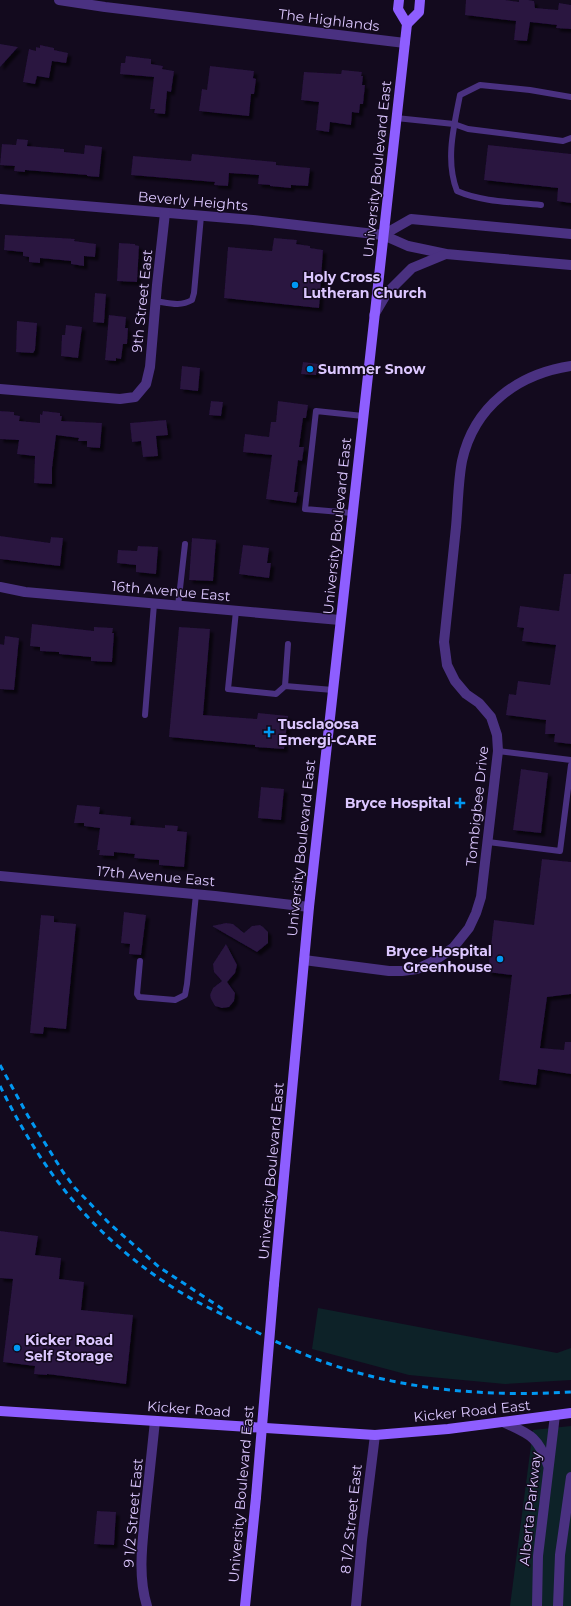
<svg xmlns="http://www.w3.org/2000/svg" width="571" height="1606" viewBox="0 0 571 1606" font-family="Montserrat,sans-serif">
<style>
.green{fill:#0d2228}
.building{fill:#291440;filter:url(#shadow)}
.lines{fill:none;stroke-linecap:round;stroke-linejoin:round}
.service{stroke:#4a3181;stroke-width:6}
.minor{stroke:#4a3181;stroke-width:10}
.tertiary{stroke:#4a3181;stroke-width:10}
.secondary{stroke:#8e5eff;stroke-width:10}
.rail{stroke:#0098f2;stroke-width:3;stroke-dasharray:6 5;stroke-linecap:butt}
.secondary-bridge{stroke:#8e5eff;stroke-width:10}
.poi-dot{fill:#0098f2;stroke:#130a1e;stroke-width:1.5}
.labels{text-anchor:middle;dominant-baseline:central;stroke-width:3;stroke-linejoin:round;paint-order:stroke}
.street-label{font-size:14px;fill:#dcc7ff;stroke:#130a1e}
.poi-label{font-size:14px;font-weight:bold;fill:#dcc7ff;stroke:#130a1e;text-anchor:start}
</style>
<defs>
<filter id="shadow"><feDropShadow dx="3.5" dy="3.5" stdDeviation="1" flood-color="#0009"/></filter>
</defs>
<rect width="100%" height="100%" fill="#130a1e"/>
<g class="green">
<path d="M318,1308L557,1353L571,1348V1380L505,1384L409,1375L312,1349Z"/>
<path d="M571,1426V1606H510L533,1430Z"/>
</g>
<g class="building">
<path d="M466,0H505L519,2V0H528L534,1L535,8L558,10L559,3L571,5V29L556,28L557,25L530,22L527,41L514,40L516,21L465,15Z"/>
<path d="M0,44L18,47L0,67Z"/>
<path d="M40,45L54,48V50L68,53L66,63L52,61L49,78L37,76L35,84L23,82L29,49L36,51V47L40,48Z"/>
<path d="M126,56L151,59V64L163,66L162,69L174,71L171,92L167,91L165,114L154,113L155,109H150L154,77L120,74L121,63H125Z"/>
<path d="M210,66L254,71L253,78L256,79L254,94H251L249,116L199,111L202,89L207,90Z"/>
<path d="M342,70L362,72L361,76H363L362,85H365L363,104H360L359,113L352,112L351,125L330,122L329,132L316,130L319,102L301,100L304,72L341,74Z"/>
<path d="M17,139L28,140L27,146L64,149V152L84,154L85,145L102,147L99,177L87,176V175L25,170V172L14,171L15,166L0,165L2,144L16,145Z"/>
<path d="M488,145L571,154V203L557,201L558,188L484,180Z"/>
<path d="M192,154L276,162V165L310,168L308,186L291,185V188L270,186V185L258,184L259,175L229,173L228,186L214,185L215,182L131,175L133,156L191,161Z"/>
<path d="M5,235L60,238L75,239L74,241L96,244L95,257L84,256V266L71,264V261L40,258V263L29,262V257L23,256V252L4,250Z"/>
<path d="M274,238L297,240L296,244L310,246V248L323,250L319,308L224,298L228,247L272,251Z"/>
<path d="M119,243L135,244V245L139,246L137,282L117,281Z"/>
<path d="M95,293L106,294L104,323L93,322Z"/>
<path d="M109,315L126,317L125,328H128L127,344H123L121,359L116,358V361L105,360Z"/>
<path d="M17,321L37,323L35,350L33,353L16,352Z"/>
<path d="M66,325L82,327L78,358L61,356L62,335H65Z"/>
<path d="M303,362L318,364L316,375L301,374Z"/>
<path d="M182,366L200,368L198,391L180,389Z"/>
<path d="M211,401L223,402L221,416L209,415Z"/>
<path d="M278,401L308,405L306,418H303L299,447H304L302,461L298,460L294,492H298L296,503L266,499L272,455L243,452L245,434L269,437L271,422H276Z"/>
<path d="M0,411L14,412V415L20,416L19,421L40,423V414L42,415L43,411L60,413V416H62L61,421L102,423L100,448L87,447V441H78L79,438L56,435L52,468V484L34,483L35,456L17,454L19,440L0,439Z"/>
<path d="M166,420L168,435L156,436L158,456L143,457L141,441L132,442L130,423Z"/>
<path d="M0,536L50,543L51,537L63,538L60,566L0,559Z"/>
<path d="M192,538L216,540L213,581L189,580Z"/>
<path d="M243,545L269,548L267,563H271L269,578L239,574Z"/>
<path d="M138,546L158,547L156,574L136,572V565L117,563L118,550L137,551Z"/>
<path d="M564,574H571V744L554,742L555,734H545L546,720L506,715L509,694L516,695L518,681L550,685L556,645L522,641L524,628L517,627L520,606L559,611Z"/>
<path d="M32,624L94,631V627L113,628L112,633H114L112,662L91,661V657L59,654V652L40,651V647L30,646Z"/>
<path d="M179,627L210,629L203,715L257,719L258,713L288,716L284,749L255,747V745L169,737Z"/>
<path d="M5,636L19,638L14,690L0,689V644L4,645Z"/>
<path d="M521,769L548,773L541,833L513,830Z"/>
<path d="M261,787L284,789L281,820L258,818Z"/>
<path d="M77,805L100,807L99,814L131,817L130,825L165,828V825L178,826L177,831L187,832L184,867L159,865V860L134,858L135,854L114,852V856L99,855L100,850H97L100,828L84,826V823H74Z"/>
<path d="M542,859L571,862V994L547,997L540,1048L564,1050L565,1042H571V1074L538,1069L536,1085L499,1080L512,975L488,972L494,920L534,925Z"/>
<path d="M124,912L146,915L141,955L129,954L130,944L121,943Z"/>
<path d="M41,915L54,916V922L76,924L66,1029L44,1027L43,1034L30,1033Z"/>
<path d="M226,923L233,924L244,933L252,926L260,925L263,927L268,932V943L257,952L212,926Z"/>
<path d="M226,944L237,965L235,973L227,982L235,993L234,1001L229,1007L222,1008L215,1006L211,999L210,995L213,988L222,981L214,972L213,964Z"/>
<path d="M0,1231L38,1236L35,1255L61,1258L59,1279L84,1282L81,1310L133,1315L126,1384L47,1374V1375L34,1374L35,1366L3,1362L13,1279L0,1278Z"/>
<path d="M97,1511L116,1512L114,1545L94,1544Z"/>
</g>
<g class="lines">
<g class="service">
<path d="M396,118L454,124L468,129L563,141L571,138"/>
<path d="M541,205C513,202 482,202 457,191C445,160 454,126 460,95L480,85L530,90L571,97"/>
<path d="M155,301C169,303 180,307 192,300L194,293L201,216"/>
<path d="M352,513L305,509L316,411L363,416"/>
<path d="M178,606L185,544"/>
<path d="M236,611L228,689L276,694L285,686L333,690"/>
<path d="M285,686L288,644"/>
<path d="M145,715L154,604"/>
<path d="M498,751L571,760"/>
<path d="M488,842L560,851L571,765"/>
<path d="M140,961L137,994L139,997L175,1000L185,995L187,984L196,894"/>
</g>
<g class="minor">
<path d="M59,0L105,7L405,43"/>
<path d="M0,199L253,220L383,235"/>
<path d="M0,389L120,399L135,397L146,384L150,367L157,285L165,213"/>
<path d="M0,587L25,592L340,620"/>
<path d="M0,876L215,896L309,907"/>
<path d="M304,960L389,971H402L417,969L432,962L453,948L469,928L476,913L481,897L498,751L497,735L491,717L479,703L466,694L455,681L447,665L444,642C448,603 452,565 456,527C458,505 458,482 462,461C474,406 518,374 571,366"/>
<path d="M147,1606C137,1574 143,1539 146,1506C149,1478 152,1449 155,1421"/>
<path d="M356,1606L362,1540L375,1435"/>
<path d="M537,1606L538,1556L555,1415"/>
<path d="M558,1606L560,1555L571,1477"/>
</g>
<g class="tertiary">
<path d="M383,235L411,219L571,234"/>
<path d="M383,235L408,246L446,254L571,265"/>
<path d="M374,315L387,293L412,268L446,254"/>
<path d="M503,1422C529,1434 538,1436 548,1465"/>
</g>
<g class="secondary">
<path d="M407,24L419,12L420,0"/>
<path d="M274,1284L309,907L407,24L398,9L399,0"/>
<path d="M0,1411L375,1435L448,1429L571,1413"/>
<path d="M245,1606L256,1497"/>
</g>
<g class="rail">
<path d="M0,1065L28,1116L63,1172L75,1188L110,1224L159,1267L224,1310"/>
<path d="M0,1086C21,1128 45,1169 77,1205C107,1240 146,1272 185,1295C200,1304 216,1311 231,1319C259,1333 287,1348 316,1359C397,1390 485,1397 571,1392"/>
</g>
<path class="secondary-bridge" d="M256,1497L274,1284"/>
</g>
<g class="poi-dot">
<circle cx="295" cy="285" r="4"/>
<circle cx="310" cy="369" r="4"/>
<path d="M267 726h4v4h4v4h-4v4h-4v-4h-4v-4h4z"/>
<path d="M458 797h4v4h4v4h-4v4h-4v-4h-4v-4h4z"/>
<circle cx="500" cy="959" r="4"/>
<circle cx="17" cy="1348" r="4"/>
</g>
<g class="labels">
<g class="street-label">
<text transform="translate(329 20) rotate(7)">The Highlands</text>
<text transform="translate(377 169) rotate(-84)">University Boulevard East</text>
<text transform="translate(193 201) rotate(5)">Beverly Heights</text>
<text transform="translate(142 301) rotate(-84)">9th Street East</text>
<text transform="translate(337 526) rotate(-84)">University Boulevard East</text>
<text transform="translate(171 591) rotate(5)">16th Avenue East</text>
<text transform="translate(477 806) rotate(-84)">Tombigbee Drive</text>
<text transform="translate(301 848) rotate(-84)">University Boulevard East</text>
<text transform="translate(156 876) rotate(5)">17th Avenue East</text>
<text transform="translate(271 1171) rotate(-85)">University Boulevard East</text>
<text transform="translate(189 1409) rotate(4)">Kicker Road</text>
<text transform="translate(472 1411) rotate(-6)">Kicker Road East</text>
<text transform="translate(241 1494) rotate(-85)">University Boulevard East</text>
<text transform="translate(530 1509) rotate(-84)">Alberta Parkway</text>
<text transform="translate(133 1513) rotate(-85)">9 1/2 Street East</text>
<text transform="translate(351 1519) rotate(-84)">8 1/2 Street East</text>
</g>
<g class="poi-label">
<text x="303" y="277">Holy Cross<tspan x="303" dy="16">Lutheran Church</tspan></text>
<text x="318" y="369">Summer Snow</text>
<text x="278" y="724">Tusclaoosa<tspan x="278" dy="16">Emergi-CARE</tspan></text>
<text x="451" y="803" text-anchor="end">Bryce Hospital</text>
<text x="492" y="951" text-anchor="end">Bryce Hospital<tspan x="492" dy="16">Greenhouse</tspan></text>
<text x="25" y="1340">Kicker Road<tspan x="25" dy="16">Self Storage</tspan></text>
</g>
</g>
</svg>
